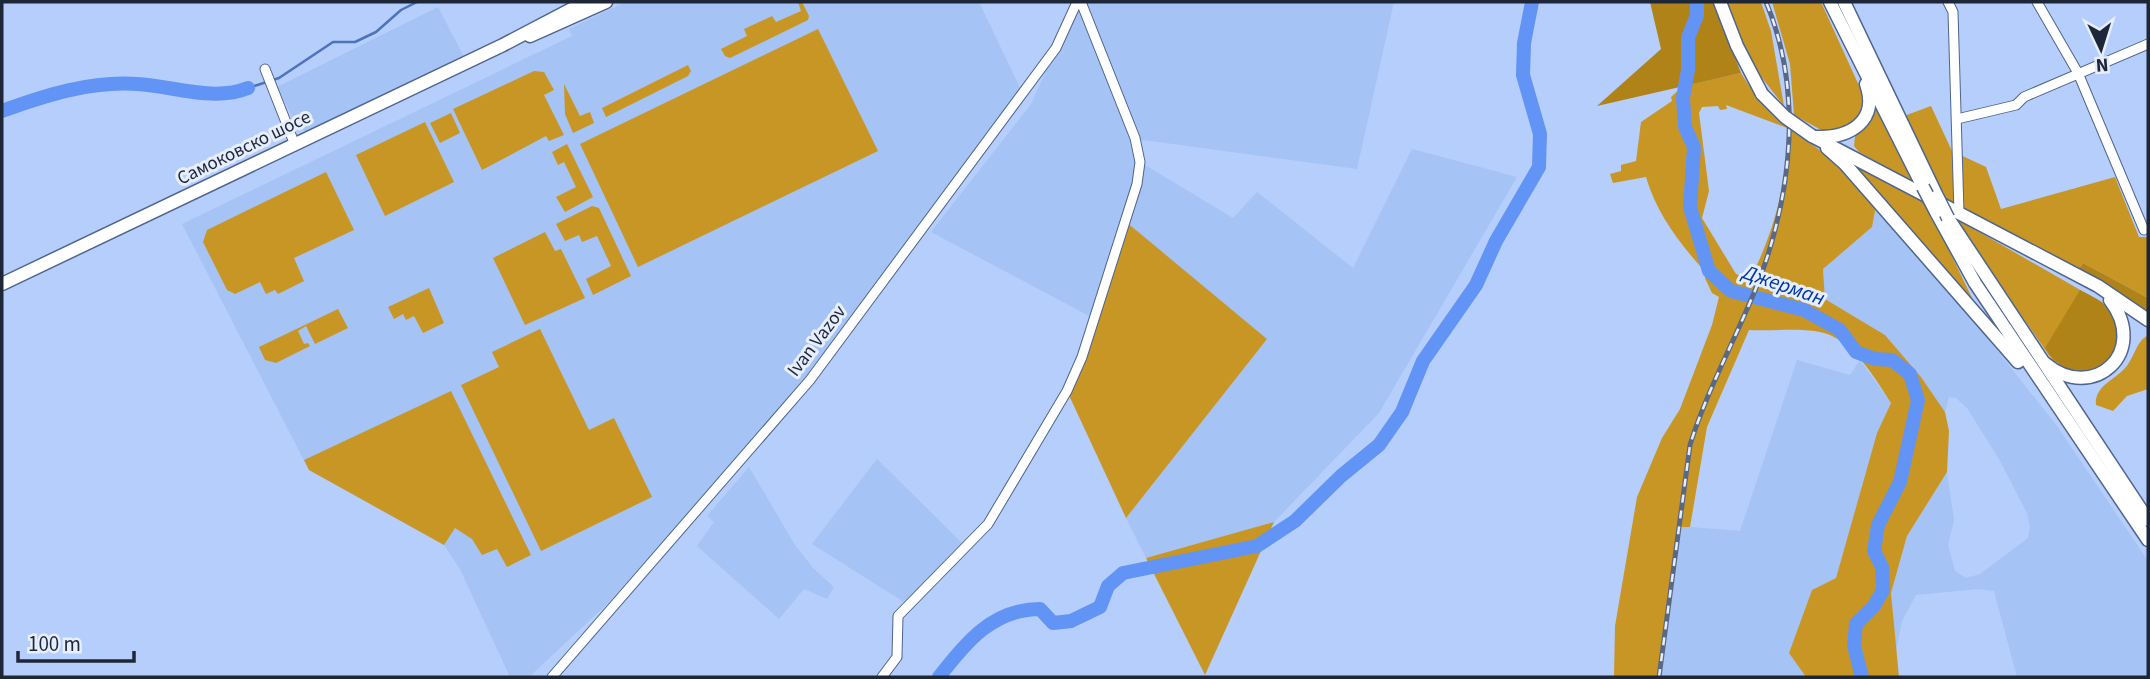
<svg xmlns="http://www.w3.org/2000/svg" width="2150" height="679" viewBox="0 0 2150 679" font-family="'Source Sans 3',sans-serif">
<style>
.built{fill:#a6c3f5}
.green{fill:#c89625;fill-rule:evenodd}
.forest{fill:#b08319}
.lines{fill:none;stroke-linecap:round;stroke-linejoin:round}
.stream{stroke:#4e73bd;stroke-width:2.5}
.river{stroke:#6294f6;stroke-width:14}
.minor-casing{stroke:#4f658d;stroke-width:11}
.major-casing{stroke:#4f658d;stroke-width:15}
.minor{stroke:#fff;stroke-width:9}
.major{stroke:#fff;stroke-width:12}
.rail-casing{stroke:#596884;stroke-width:5}
.rail{stroke:#e6eefc;stroke-width:2.5;stroke-dasharray:8;stroke-linecap:butt}
.major-bridge-casing{stroke:#4f658d;stroke-width:15;stroke-linecap:butt}
.major-bridge{stroke:#fff;stroke-width:12}
.labels{text-anchor:middle;dominant-baseline:central;stroke-width:6;stroke-linejoin:round;paint-order:stroke}
.street-label{font-size:19px;fill:#1e2738;stroke:#e6eefc}
.water-label{font-size:21px;font-style:italic;fill:#0036a5;stroke:#e6eefc}
</style>
<rect width="100%" height="100%" fill="#b5cefb"/>
<g class="built">
<path d="M625,2H979L1020,88L803,382L670,535L607,604L529,677H510L460,569L444,545L309,470L182,224L572,36L569,29Z"/>
<path d="M1077,2H1394L1357,169L1136,139L1140,162L1233,218L1257,192L1353,268L1412,149L1517,177L1379,413L1274,522L1146,558L1126,518L1267,339L1095,319L931,232L1031,104Z"/>
<path d="M438,7L464,57L306,132L295,122L277,87Z"/>
<path d="M1876,206L1959,302L2057,426L2148,561V677H2017L1994,591L1978,589L1916,595L1902,621L1896,651L1891,593L1907,536L1947,472L1954,520L1948,545L1955,571L1966,578L1980,574L2028,538L2030,527L2027,513L1999,459L1967,408L1956,398L1949,397L1945,412L1921,377L1885,335L1825,299L1823,269L1872,227Z"/>
<path d="M1797,360L1850,375L1860,360L1891,403L1877,433L1836,578L1812,590L1789,653L1806,677H1659L1679,526L1740,531Z"/>
<path d="M877,459L962,543L904,602L812,544Z"/>
<path d="M749,467L795,545L813,568L834,587L827,599L804,589L779,619L697,546L714,522L707,516Z"/>
</g>
<g class="green">
<path d="M798,2H802L809,16L808,20L730,58L725,56L721,49L747,36L744,29L772,16L776,22L801,11Z"/>
<path d="M1727,2H1761L1771,31L1784,106L1752,65Z"/>
<path d="M1772,2H1821L1861,90C1864,107 1859,116 1848,128L1823,131L1794,115L1790,64Z"/>
<path d="M818,29L878,151L638,267L580,144Z"/>
<path d="M688,65L691,71L688,76L606,117L602,108Z"/>
<path d="M534,71L544,72L554,90L544,95L564,135L549,141L546,136L482,170L453,109Z"/>
<path d="M1741,73C1768,117 1785,122 1822,152C1841,169 1859,187 1876,206L1872,227L1823,269L1825,299L1885,335L1921,377L1945,412L1949,431L1947,472L1907,536L1891,593L1899,677H1806L1789,653L1812,590L1836,578L1877,433L1891,403C1875,378 1852,338 1820,332C1798,328 1772,331 1749,330L1707,427L1690,527H1679L1659,677H1614L1615,626L1637,497L1662,438L1680,409L1712,325L1719,297L1712,293L1705,278L1707,274C1681,245 1657,215 1646,177L1613,183L1610,174L1621,171V165L1636,161L1641,122L1672,101L1671,97L1683,86ZM1726,105L1787,128C1788,181 1774,233 1750,279L1736,274L1702,218L1709,191L1699,113L1702,107L1718,106L1720,110L1727,109Z"/>
<path d="M564,84L580,116L590,112L594,123L573,133L565,114Z"/>
<path d="M1875,100L1916,183L1859,152L1854,146L1855,136L1871,119Z"/>
<path d="M1931,106L1952,151L1986,167L2001,209L2115,177L2139,237H2148V298L2083,263L2079,269L1943,197L1904,116Z"/>
<path d="M451,113L460,133L440,143L430,123Z"/>
<path d="M425,122L454,182L385,216L356,155Z"/>
<path d="M567,144L593,197L565,212L556,197L576,187L564,162L558,165L552,152Z"/>
<path d="M1851,163L1926,203L1976,306Z"/>
<path d="M326,172L354,230L294,258L304,281L278,294L275,290L266,294L260,282L235,294L227,290L203,242L207,230Z"/>
<path d="M592,206L599,208L631,276L593,295L586,279L611,266L597,236L582,242L579,235L565,241L556,224Z"/>
<path d="M1953,217L2103,303L2055,364Z"/>
<path d="M1125,221L1267,339L1126,518L1067,391Z"/>
<path d="M545,232L555,251L561,249L585,298L525,325L493,258Z"/>
<path d="M429,288L444,323L423,333L414,316L406,320L403,314L394,319L388,307Z"/>
<path d="M338,309L348,328L315,344L306,326L298,331L304,344L308,343L310,346L276,363L265,360L259,347Z"/>
<path d="M540,329L589,430L614,418L652,497L541,551L461,385L499,367L492,352Z"/>
<path d="M2148,335V389L2127,396L2113,411L2096,405C2094,386 2115,380 2126,367C2135,356 2136,342 2148,335Z"/>
<path d="M451,391L531,555L507,567L497,549L482,555L472,539L455,528L444,545L309,470L304,460Z"/>
<path d="M1274,522L1205,675L1146,558Z"/>
</g>
<g class="forest">
<path d="M1650,2H1714L1741,73L1597,106L1661,49Z"/>
<path d="M2083,263L2148,298V314L2079,269Z"/>
<path d="M2080,290C2087,294 2097,298 2104,304C2150,348 2083,408 2045,348Z"/>
</g>
<g class="lines">
<path class="stream" d="M248,88L279,78L333,42H355L376,32L401,10L417,2"/>
<g class="river">
<path d="M1697,2V15L1688,38V70L1683,98L1685,127L1694,147L1690,207L1709,271L1731,291L1804,310L1840,330L1856,352L1875,359L1892,360L1910,374L1918,400L1900,482L1878,525L1874,551L1882,567L1883,590L1874,606L1856,624L1854,646L1862,677"/>
<path d="M2,111C46,95 90,81 137,84C174,86 213,102 248,88"/>
<path d="M939,677C966,642 993,609 1040,609L1053,623L1071,621L1100,607L1108,586L1123,573L1257,546L1295,521L1341,476L1379,445L1402,412L1423,361L1476,285L1496,241L1539,167L1540,134L1523,75L1524,43L1532,2"/>
</g>
<defs>
<g id="minor">
<path d="M1948,2L1953,12L1959,213"/>
<path d="M2037,2L2078,73L2144,230"/>
<path d="M265,69L295,145"/>
<path d="M1957,119L2016,105L2024,97L2148,44"/>
<path d="M552,677L810,380L1056,48L1077,2"/>
<path d="M882,677L897,657L898,616L988,524L1067,391L1082,357L1137,184L1140,162L1135,138L1081,2"/>
</g>
<g id="major">
<path d="M1720,2L1737,46L1762,94"/>
<path d="M1830,2L1923,187"/>
<path d="M1844,2L1936,194"/>
<path d="M530,36L606,2"/>
<path d="M1812,136L2098,286L2148,320"/>
<path d="M1817,137C1850,138 1879,121 1866,84"/>
<path d="M1827,148L1845,164L2018,362"/>
<path d="M1936,212L1975,283L2148,540"/>
<path d="M1948,218L2148,520"/>
<path d="M2,284L503,45L585,2"/>
<path d="M2046,364C2093,403 2150,352 2110,300"/>
</g>
</defs>
<use href="#minor" class="minor-casing"/>
<use href="#major" class="major-casing"/>
<use href="#minor" class="minor"/>
<use href="#major" class="major"/>
<defs>
<path id="rail" d="M1659,677L1690,445C1708,387 1738,335 1760,278C1792,191 1803,90 1766,2"/>
</defs>
<use href="#rail" class="rail-casing"/>
<use href="#rail" class="rail"/>
<defs>
<g id="major-bridge">
<path d="M1762,94L1785,117L1812,136"/>
<path d="M1923,187L1936,212"/>
<path d="M1937,196L1948,218"/>
</g>
</defs>
<use href="#major-bridge" class="major-bridge-casing"/>
<use href="#major-bridge" class="major-bridge"/>
</g>
<g class="labels">
<g class="street-label">
<text transform="translate(244 148) rotate(-26)">Самоковско шосе</text>
<text transform="translate(817 341) rotate(-53)">Ivan Vazov</text>
</g>
<g class="water-label">
<text transform="translate(1784 285) rotate(19)">Джерман</text>
</g>
</g>
<rect width="2150" height="679" fill="none" stroke="#1e2738" stroke-width="7"/>
<g transform="translate(2101 49) rotate(176)" stroke="#e6eefc" stroke-width="5" paint-order="stroke">
<path d="M0-5L12 26L0 18L-12 26Z" fill="#1e2738"/>
<text y="-10" font-size="19" font-weight="bold" text-anchor="middle" fill="#1e2738">N</text>
</g>
<path d="M18 651v10h116v-10" fill="none" stroke="#1e2738" stroke-width="3.5"/>
<text x="28" y="651" font-size="21" fill="#1e2738" stroke="#e6eefc" stroke-width="5" paint-order="stroke">100 m</text>
</svg>
